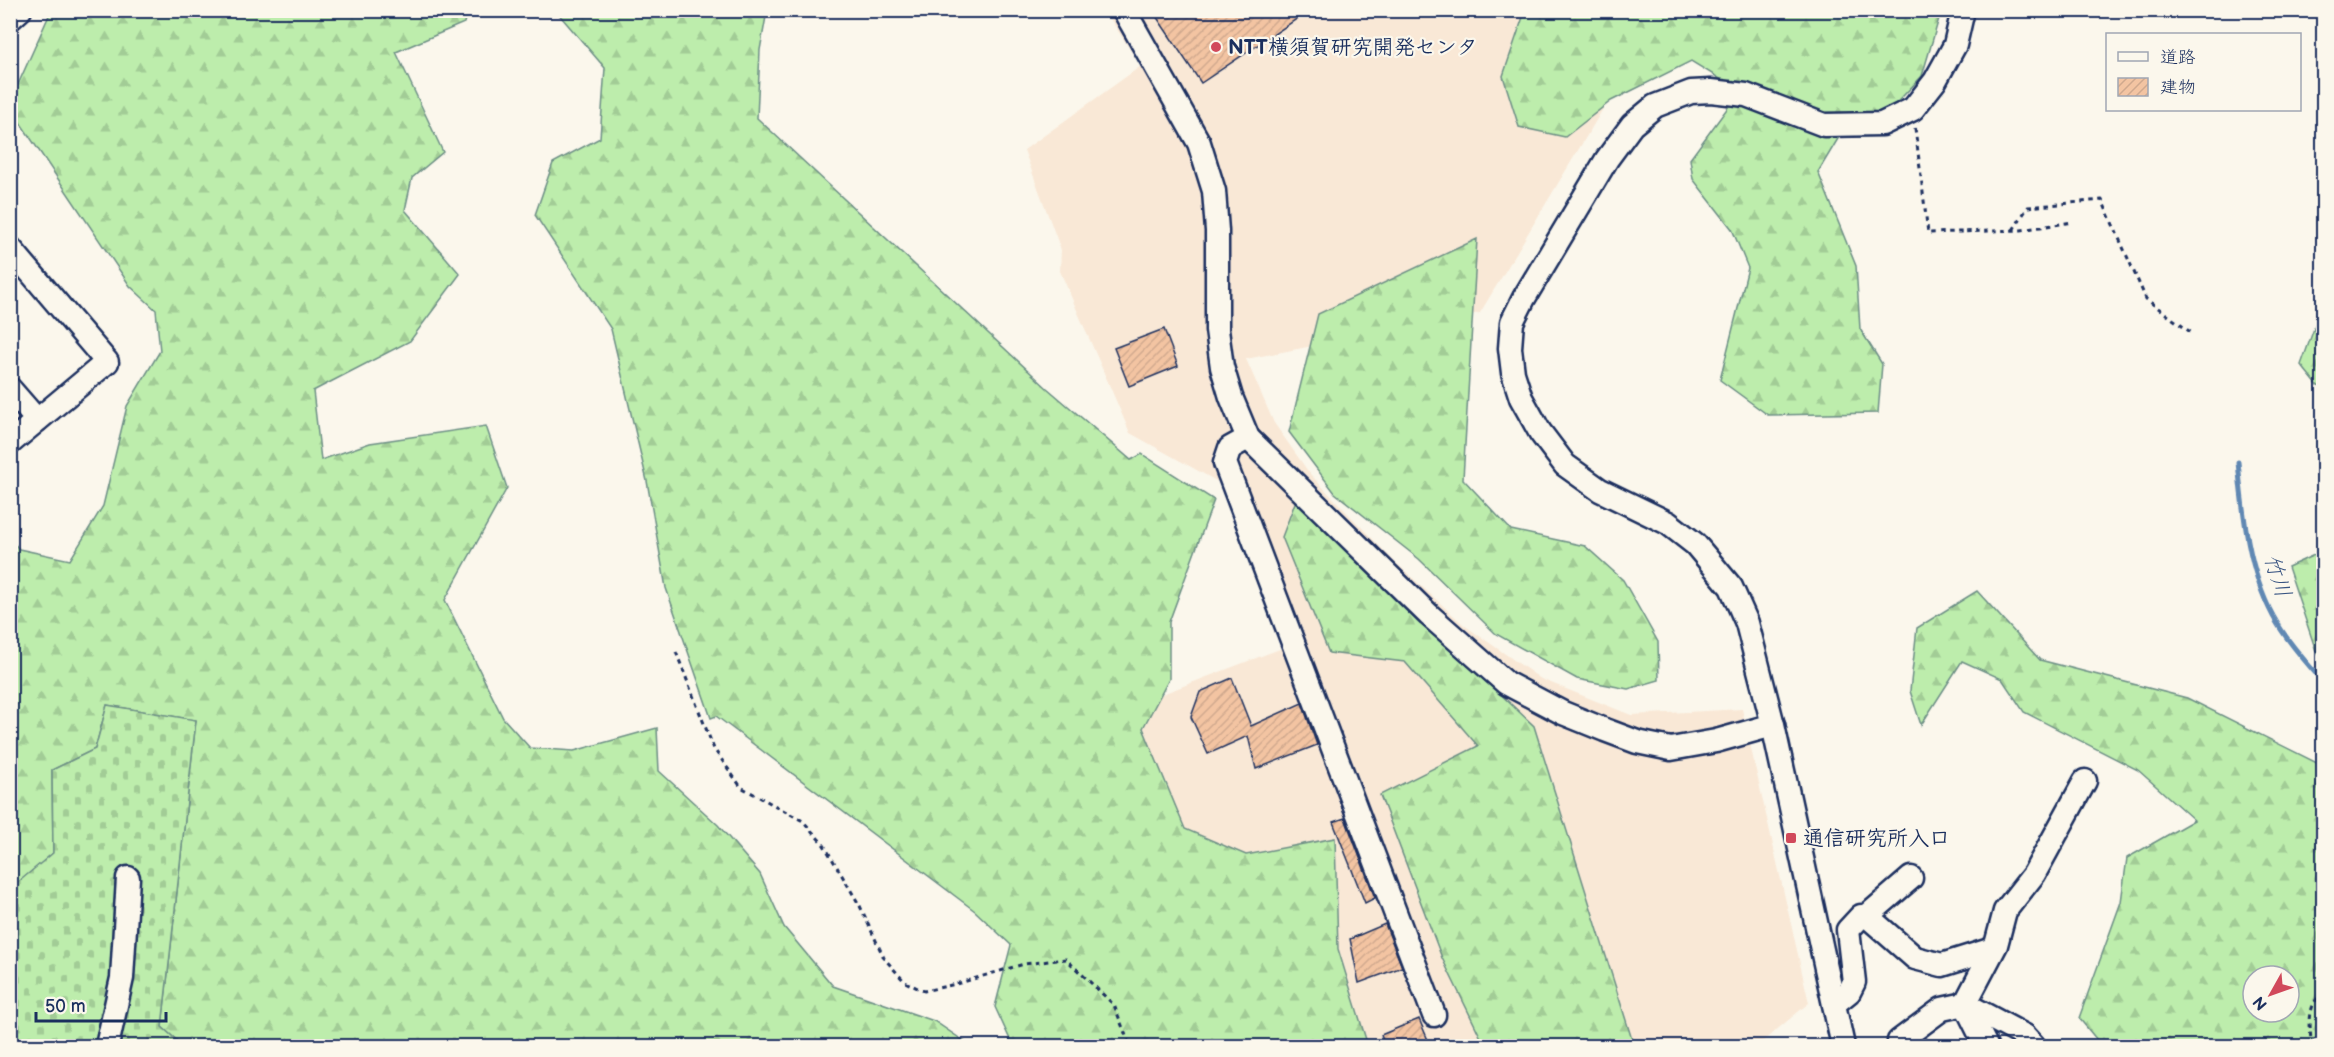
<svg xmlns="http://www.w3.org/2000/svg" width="2334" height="1057" viewBox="0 0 2334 1057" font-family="'Balsamiq Sans','Klee One',sans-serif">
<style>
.built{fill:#f9e8d6}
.forest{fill:url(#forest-firs);stroke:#6c8e85;stroke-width:1.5;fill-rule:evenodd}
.cemetery{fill:url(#cemetery-stones);stroke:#6c8e85;stroke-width:1.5}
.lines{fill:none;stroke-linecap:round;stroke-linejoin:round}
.stream{stroke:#6088b3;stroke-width:5}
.building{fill:url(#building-hatch);stroke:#1b2f5e;stroke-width:1.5}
.minor-casing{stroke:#1b2f5e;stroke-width:27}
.path{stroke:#1b2f5e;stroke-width:3;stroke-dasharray:4.5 4.5;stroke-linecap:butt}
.minor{stroke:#fbf7ec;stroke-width:22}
.poi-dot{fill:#d1495b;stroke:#fbf7ec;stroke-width:2}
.labels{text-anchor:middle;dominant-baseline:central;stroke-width:4.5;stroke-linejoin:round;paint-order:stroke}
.poi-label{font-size:21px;font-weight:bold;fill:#1b2f5e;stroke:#fbf7ec;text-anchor:start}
.water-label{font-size:22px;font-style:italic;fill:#385482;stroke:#fbf7ec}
</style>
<defs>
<pattern id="forest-firs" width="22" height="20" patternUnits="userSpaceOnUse" patternTransform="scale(1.5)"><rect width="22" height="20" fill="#bdedac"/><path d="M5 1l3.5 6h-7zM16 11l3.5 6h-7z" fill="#a2cc96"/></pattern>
<pattern id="cemetery-stones" width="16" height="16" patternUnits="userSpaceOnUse" patternTransform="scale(1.5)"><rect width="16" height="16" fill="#bdedac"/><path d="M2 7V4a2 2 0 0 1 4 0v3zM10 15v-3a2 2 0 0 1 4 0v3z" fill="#a2cc96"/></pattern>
<pattern id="building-hatch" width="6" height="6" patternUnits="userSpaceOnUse" patternTransform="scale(1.5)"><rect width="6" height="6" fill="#f3c4a2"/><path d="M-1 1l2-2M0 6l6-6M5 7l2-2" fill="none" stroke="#d0a98e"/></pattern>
</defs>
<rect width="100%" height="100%" fill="#fbf7ec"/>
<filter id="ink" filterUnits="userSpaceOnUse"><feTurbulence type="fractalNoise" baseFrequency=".0167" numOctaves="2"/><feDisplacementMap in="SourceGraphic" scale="12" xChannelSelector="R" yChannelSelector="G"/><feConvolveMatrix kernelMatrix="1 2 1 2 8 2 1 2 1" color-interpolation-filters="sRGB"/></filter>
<g filter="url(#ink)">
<path class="built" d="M1105,11H1931L1711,57L1669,64L1615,89L1480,313L1246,359L1274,423L1310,474L1393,560L1464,625L1541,679L1631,715L1742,709L1809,1003L1757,1046H1338L1236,877L1144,823L1118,711L1285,647L1220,483L1130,433L1060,271L1061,250L1024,150L1141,66Z"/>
<g class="forest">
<path d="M51,11H467L464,23L396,52L443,152L412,178L405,210L460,274L410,341L313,391L321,460L370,443L486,426L507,488L445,600L503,718L530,748L574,751L657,728L659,771L718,825L760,874L784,927L833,986L934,1021L971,1046H183L162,1027L196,720L107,705L95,749L52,770L53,853L11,889L10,539L19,549L70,560L103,506L127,406L160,351L156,310L130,286L11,109V100Z"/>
<path d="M556,11H767L760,50L757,118L1047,388L1131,460L1142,454L1214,500L1169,622V679L1143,728L1185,829L1246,855L1335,838L1338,949L1368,1046H1013L995,1007L1011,945L975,911L716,716L711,718L666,588L647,481L611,329L535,215L553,163L600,138L605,68Z"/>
<path d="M1525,11H1939L1940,15L1922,76L1884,116L1845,127L1818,172L1856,266L1860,329L1882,364L1878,413L1768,415L1720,380L1748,268L1732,229L1693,179L1690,159L1740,91L1691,61L1611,101L1565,137L1519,127L1503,76Z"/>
<path d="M1477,239L1463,479L1511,530L1585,546L1623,580L1658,642L1659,680L1628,689L1577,679L1496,634L1419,559L1335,493L1289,432L1318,314Z"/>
<path d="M2323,303V387L2318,386L2301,365Z"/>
<path d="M1296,500L1534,726L1634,1046H1485L1442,958L1380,795L1478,746L1405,662L1329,653L1282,537Z"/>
<path d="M2323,551V660L2316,651L2288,567Z"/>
<path d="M1977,591L2040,660L2187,698L2323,766V1041L2316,1038L2307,1046H2102L2079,1018L2121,902L2127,858L2194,820L2138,770L2024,712L2002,679L1962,661L1921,725L1910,691L1917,628ZM2253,976H2289V1012H2253Z"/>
</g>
<path class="cemetery" d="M107,705L196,720L162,1027L183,1046H11L10,889L53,853L52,770L95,749Z"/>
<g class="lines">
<path class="stream" d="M2238,462C2243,514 2248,569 2273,616C2286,640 2306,662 2324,683"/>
</g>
<g class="building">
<path d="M1152,10H1310L1201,83Z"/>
<path d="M1164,329L1178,366L1129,386L1114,348Z"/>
<path d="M1232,678L1251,726L1302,703L1317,745L1256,769L1248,736L1208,754L1191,717L1200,692Z"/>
<path d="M1345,818L1375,898L1365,903L1333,822Z"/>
<path d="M1385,924L1402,967L1359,983L1350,939Z"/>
<path d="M1419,1019L1431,1047H1385L1381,1035Z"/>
</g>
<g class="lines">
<defs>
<g id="minor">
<path d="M1124,10L1199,143L1214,191L1217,231V330L1222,367L1231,397L1248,438L1429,615L1506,683L1563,713L1605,730L1637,742L1671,749L1716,741L1773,725"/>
<path d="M10,19L20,10"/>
<path d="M10,248L107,362L10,443"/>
<path d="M10,389L37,420"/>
<path d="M1248,438L1230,448L1225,463L1434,1015"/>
<path d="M1867,916L1915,958L1942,965L1993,949"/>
<path d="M1834,1004L1849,992L1854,982L1848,930L1861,916H1867L1911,878"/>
<path d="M107,1046L122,978L128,878"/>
<path d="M1843,1046L1773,725L1747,623L1731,587L1695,544L1668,523L1600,490L1565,465L1540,432L1521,398L1513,373L1510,348L1512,322L1524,298L1607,159L1632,125L1655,106L1691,92L1711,91L1746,95L1824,125L1882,124L1913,109L1935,81L1955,45L1963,10"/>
<path d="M1899,1046V1041L1942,1009L1965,1004L2025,1036L2034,1046"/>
<path d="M1986,1046L1965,1004L1996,945L2005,911L2034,874L2085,781"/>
</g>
</defs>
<use href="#minor" class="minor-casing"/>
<g class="path">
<path d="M1915,128L1928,233L2021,230L2073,222"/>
<path d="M2013,230L2028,207L2102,200L2146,299L2193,334"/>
<path d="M676,652L714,749L741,787L803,821L824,845L860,906L884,958L905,982L924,991L956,984L1024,964L1066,959L1114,1005L1130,1046"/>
<path d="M2311,1046C2311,1028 2305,1004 2324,993"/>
</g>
<use href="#minor" class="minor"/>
</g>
</g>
<g class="poi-dot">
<circle cx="1216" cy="47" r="6"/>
<rect x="1785" y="832" width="12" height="12" rx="3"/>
</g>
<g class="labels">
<g class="poi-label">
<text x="1228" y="47">NTT横須賀研究開発センタ</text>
<text x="1803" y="838">通信研究所入口</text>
</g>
<g class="water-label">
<text transform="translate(2277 576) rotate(72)">竹川</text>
</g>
</g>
<rect width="2334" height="1057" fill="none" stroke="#fbf7ec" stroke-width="36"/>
<rect x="18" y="18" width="2298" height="1021" fill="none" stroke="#1b2f5e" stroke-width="2" filter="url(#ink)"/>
<rect x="2106" y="33" width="195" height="78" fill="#fbf7ec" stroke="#a1a7b3" stroke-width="1.5"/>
<rect x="2118" y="52" width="30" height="9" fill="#fbf7ec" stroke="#a1a7b3" stroke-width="1.5"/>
<text x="2160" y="63" font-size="18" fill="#1b2f5e">道路</text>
<rect x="2118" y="78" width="30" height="18" fill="url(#building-hatch)" stroke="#a1a7b3" stroke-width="1.5"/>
<text x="2160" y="93" font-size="18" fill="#1b2f5e">建物</text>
<g transform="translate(2271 994) rotate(230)"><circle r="28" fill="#fbf7ec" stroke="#a1a7b3" stroke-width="1.5"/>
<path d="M0-4.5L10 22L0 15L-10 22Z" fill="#d1495b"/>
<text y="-9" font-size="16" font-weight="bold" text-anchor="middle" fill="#1b2f5e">N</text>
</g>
<path d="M36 1012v9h130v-9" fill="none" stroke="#1b2f5e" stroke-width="3"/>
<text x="45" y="1012" font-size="18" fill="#1b2f5e" stroke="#fbf7ec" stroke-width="4.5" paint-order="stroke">50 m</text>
</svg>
